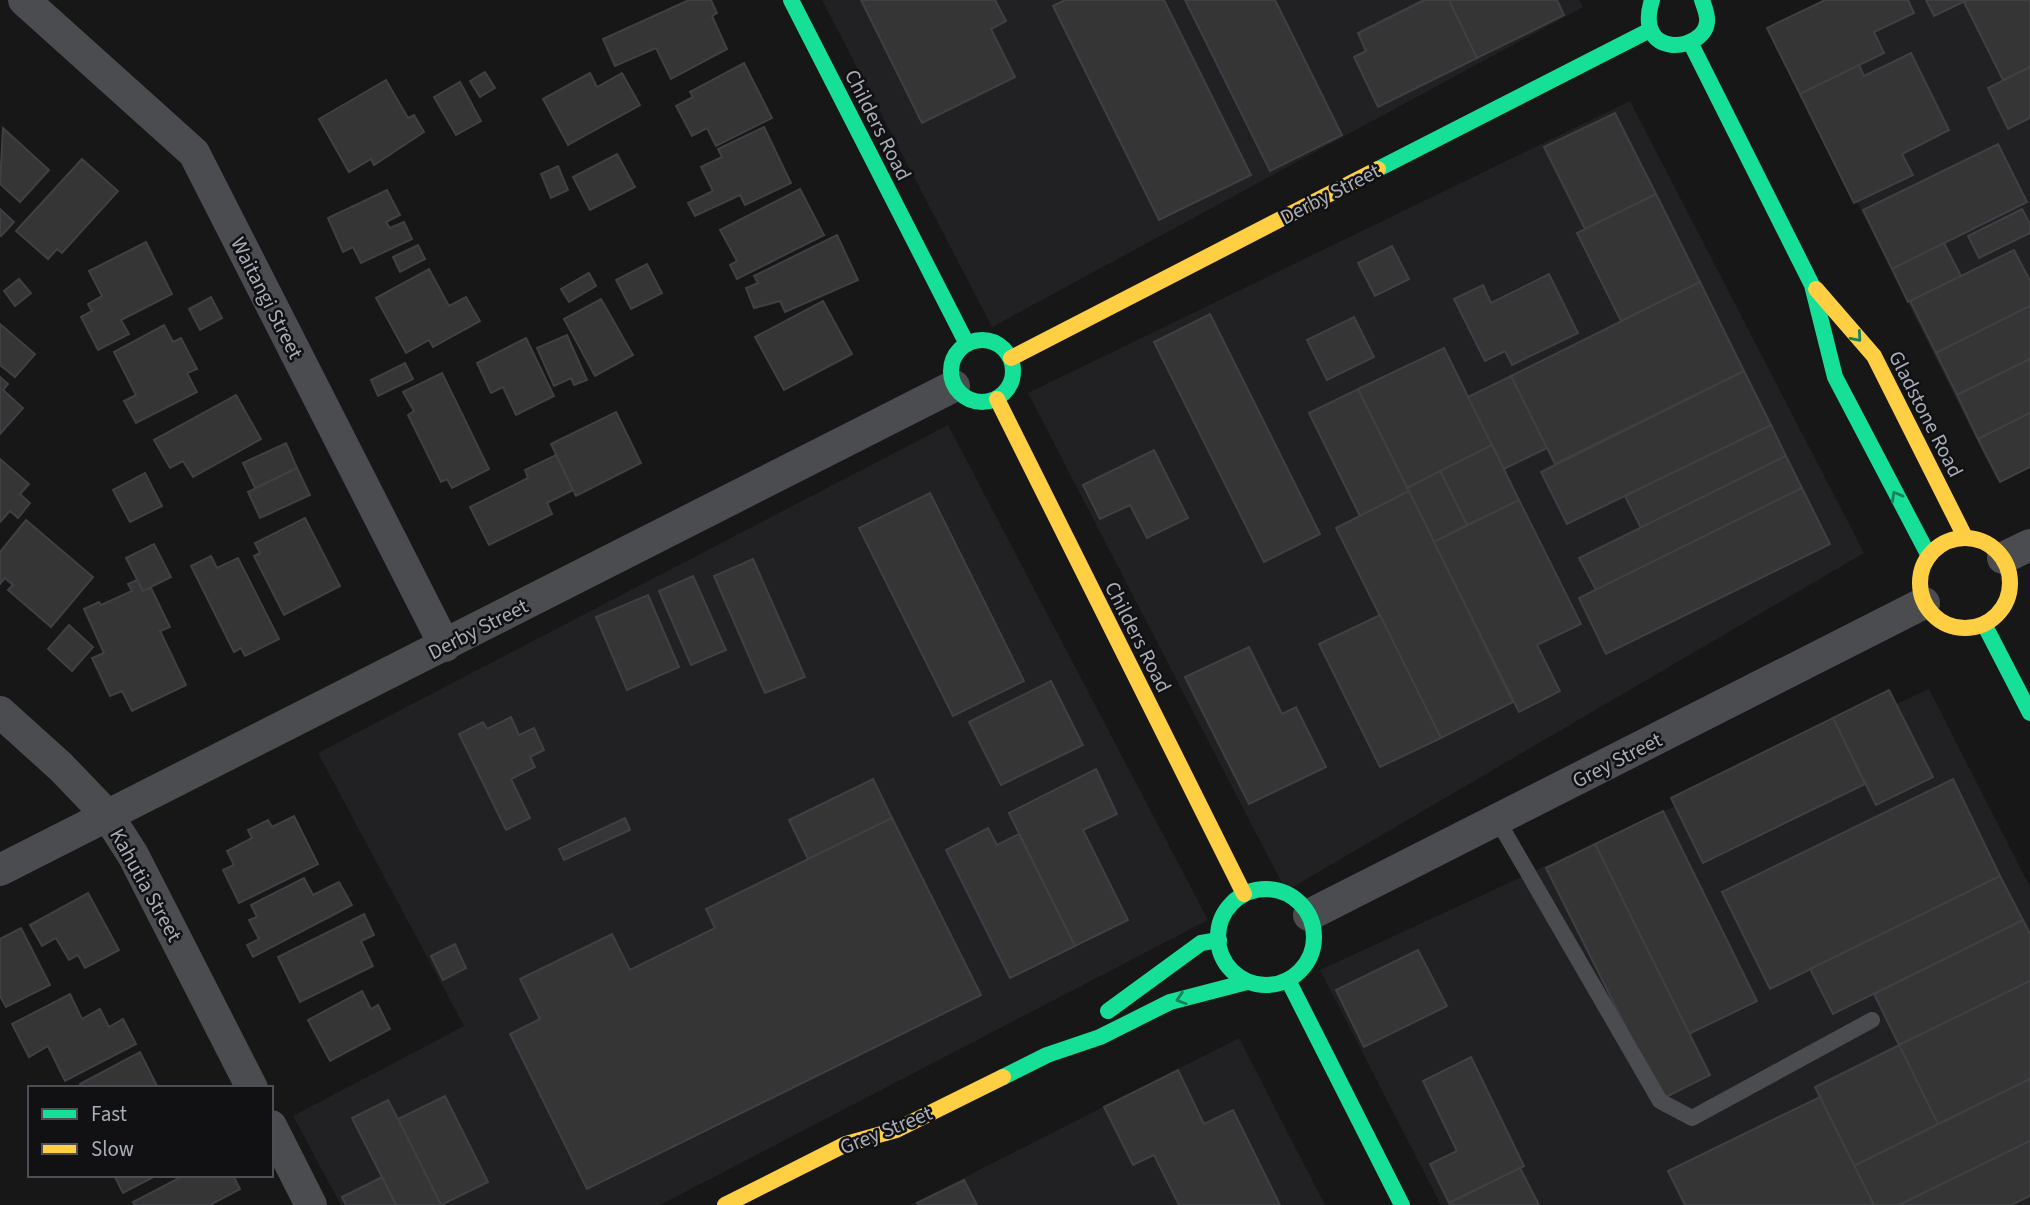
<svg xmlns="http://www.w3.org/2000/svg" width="2030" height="1205" viewBox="0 0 2030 1205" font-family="'Source Sans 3',sans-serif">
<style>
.built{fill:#212123}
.building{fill:#353536;stroke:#3f4043;stroke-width:2}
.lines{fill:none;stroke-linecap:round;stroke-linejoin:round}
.lane{stroke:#4b4c50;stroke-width:16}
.street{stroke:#4b4c50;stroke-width:32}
.fast{stroke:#16e098;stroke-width:16}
.slow{stroke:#ffcf43;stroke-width:16}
.oneway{stroke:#14835c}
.labels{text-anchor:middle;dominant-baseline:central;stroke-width:5;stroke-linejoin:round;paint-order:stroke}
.street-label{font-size:21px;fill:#a8adb8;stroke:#111113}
</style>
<rect width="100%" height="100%" fill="#171717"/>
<g class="built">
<path d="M822,0H1579L1583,7L992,327Z"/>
<path d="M1829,0H2030V465L1997,480L1771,32Z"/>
<path d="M1630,101L1864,553L1286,891L1028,393Z"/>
<path d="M948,425L1208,920L660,1205H341L293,1116L464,1026L318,753Z"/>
<path d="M1929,689L2030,887V1205H1441L1320,970Z"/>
<path d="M1239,1038L1325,1205H910Z"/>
</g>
<g class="building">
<path d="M689,0H711L717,13L712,16L727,49L671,79L656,48L615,66L603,39Z"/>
<path d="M861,0H995L1006,21L991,29L1015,77L922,123Z"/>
<path d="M1065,0H1164L1251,175L1159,220L1053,6Z"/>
<path d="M1185,0H1275L1342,135L1270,171Z"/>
<path d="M1424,0H1449L1477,58L1378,107L1354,57L1366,51L1358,33Z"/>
<path d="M1449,0H1557L1564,15L1477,58Z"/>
<path d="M1825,0H1908L1914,13L1874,32L1884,53L1800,94L1767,28Z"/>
<path d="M1926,0H1967L1934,16Z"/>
<path d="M1967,0H2030V67L2003,80L1964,2Z"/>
<path d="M1911,53L1949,130L1902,154L1913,175L1854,203L1800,94L1859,65L1864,76Z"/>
<path d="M744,63L772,118L716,146L707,128L692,136L676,106L693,97L690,92Z"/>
<path d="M2030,67V118L2008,129L1988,88Z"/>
<path d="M485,72L495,88L480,97L470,81Z"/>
<path d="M590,73L597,87L622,73L640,105L568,145L543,99Z"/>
<path d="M386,80L408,118L414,115L424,132L374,165L371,159L349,172L319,119Z"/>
<path d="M460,82L481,121L456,135L434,97Z"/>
<path d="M1615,113L1656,194L1585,229L1544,147Z"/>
<path d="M764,127L791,183L745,205L740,195L695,216L688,203L713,191L701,167L722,157L718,149Z"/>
<path d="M3,128L49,170L20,202L0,184Z"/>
<path d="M1998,144L2027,202L1892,269L1863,210Z"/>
<path d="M617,154L635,187L590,210L573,177Z"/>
<path d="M82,159L118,191L62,253L57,249L48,259L16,231Z"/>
<path d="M558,166L568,190L551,198L541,174Z"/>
<path d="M800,189L824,235L737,279L730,265L737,261L720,230Z"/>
<path d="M387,190L400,215L386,222L390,228L404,222L412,239L361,263L353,247L343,252L328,218Z"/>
<path d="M1656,194L1700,282L1621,321L1577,233Z"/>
<path d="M0,209L14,222L1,236L0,235Z"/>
<path d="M2022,209L2030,224V233L1979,258L1968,236Z"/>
<path d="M837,235L858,280L785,312L780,301L754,308L746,288L758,283L754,276Z"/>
<path d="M146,242L172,294L121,320L129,334L98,350L81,317L92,311L88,304L102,296L89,271Z"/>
<path d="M1944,243L1961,276L1908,302L1892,269Z"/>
<path d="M418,245L425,259L400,272L393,257Z"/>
<path d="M1392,246L1409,279L1375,296L1358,263Z"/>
<path d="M2014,250L2030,281V306L1936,353L1910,301Z"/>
<path d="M647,264L662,293L631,309L616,280Z"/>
<path d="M429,269L449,306L466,297L480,321L433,347L429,340L406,353L376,298Z"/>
<path d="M589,273L596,286L569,302L561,289Z"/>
<path d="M1549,274L1578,333L1512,365L1505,351L1485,361L1454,299L1483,285L1491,303Z"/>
<path d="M19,279L31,293L15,306L4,291Z"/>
<path d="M1700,282L1744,371L1555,464L1511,376Z"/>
<path d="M211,297L222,318L200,330L189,309Z"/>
<path d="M601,299L633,355L595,376L564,319Z"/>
<path d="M823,301L852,354L784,390L755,337Z"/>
<path d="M2030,306V359L1957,395L1936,353Z"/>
<path d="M1210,314L1320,534L1264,562L1154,342Z"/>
<path d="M1354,317L1374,357L1327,380L1307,340Z"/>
<path d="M0,324L35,354L15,377L0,365Z"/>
<path d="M164,325L173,342L181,338L197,369L187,373L197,392L136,423L124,401L136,395L114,352Z"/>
<path d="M567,335L587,380L574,385L571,378L554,386L537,348Z"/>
<path d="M526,338L554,396L516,415L503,387L491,393L477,363Z"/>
<path d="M1444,348L1492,445L1407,488L1358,389Z"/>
<path d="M2030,359V413L1978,439L1957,395Z"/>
<path d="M405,363L413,379L378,396L371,380Z"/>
<path d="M1744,371L1771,425L1567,524L1541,472Z"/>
<path d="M442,373L489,469L452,488L447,479L441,482L408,415L414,411L403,392Z"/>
<path d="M1511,376L1547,448L1504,469L1468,397Z"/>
<path d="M0,377L8,384L3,390L23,408L0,434Z"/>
<path d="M1358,389L1409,491L1360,516L1309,413Z"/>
<path d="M236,395L261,439L193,477L183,461L170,468L154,440Z"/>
<path d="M616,412L641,463L576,496L551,444Z"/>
<path d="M2030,413V467L2000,482L1978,439Z"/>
<path d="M1771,425L1786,456L1641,528L1625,496Z"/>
<path d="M286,443L297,468L255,488L243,463Z"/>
<path d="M1492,445L1519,500L1467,525L1440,471Z"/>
<path d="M1154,450L1188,518L1147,538L1130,505L1100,519L1083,485Z"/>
<path d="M556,455L573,490L547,503L552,514L489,545L470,507L528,478L525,470Z"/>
<path d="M1786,456L1802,488L1596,590L1579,558Z"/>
<path d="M0,459L29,484L20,494L30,503L18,518L10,511L0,522Z"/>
<path d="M297,468L310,495L260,518L248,492Z"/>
<path d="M1440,471L1467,525L1434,542L1407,488Z"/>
<path d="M145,473L162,506L130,522L113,490Z"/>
<path d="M1802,488L1830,544L1606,654L1579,598Z"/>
<path d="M1409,491L1513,702L1441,738L1336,528Z"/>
<path d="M930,493L1024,681L953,716L859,528Z"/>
<path d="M1519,500L1581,624L1537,645L1560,691L1519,712L1434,542Z"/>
<path d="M305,518L340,586L284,615L254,556L260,553L255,543Z"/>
<path d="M26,520L93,577L51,627L8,590L13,585L5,578L0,584V552Z"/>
<path d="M154,544L171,577L143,591L126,558Z"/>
<path d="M211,556L217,568L238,558L279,639L245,656L241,648L234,652L191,566Z"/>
<path d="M753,559L805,677L765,693L714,576Z"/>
<path d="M693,576L726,650L691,665L659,591Z"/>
<path d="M137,580L143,591L151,588L170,627L160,631L186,685L132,711L122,691L110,696L92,658L104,653L84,609L99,602L101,605L132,591L128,584Z"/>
<path d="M648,595L679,667L627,690L596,617Z"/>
<path d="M1380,615L1441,738L1380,767L1319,644Z"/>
<path d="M69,625L93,647L72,671L48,649Z"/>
<path d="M1249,647L1282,714L1296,707L1326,767L1249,804L1185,677Z"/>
<path d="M1051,681L1083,745L1001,785L969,722Z"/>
<path d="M1889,690L1933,777L1876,805L1833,718Z"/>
<path d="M511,717L519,735L534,728L544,750L530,757L535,767L511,779L530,818L506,830L459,734L483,722L487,729Z"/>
<path d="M1833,718L1865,784L1703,863L1671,798Z"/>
<path d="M1096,769L1117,814L1083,830L1128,920L1075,946L1009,813Z"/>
<path d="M873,779L892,818L808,859L789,820Z"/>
<path d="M1953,779L2000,876L1770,989L1722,892Z"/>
<path d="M1663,811L1757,1001L1689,1034L1595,844Z"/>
<path d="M294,816L318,864L239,903L223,870L234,865L227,851L252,838L248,830L268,820L272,827Z"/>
<path d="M625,818L630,830L564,860L559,849Z"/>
<path d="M892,818L981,995L587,1189L510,1034L540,1019L520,979L612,934L630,970L715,928L706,909Z"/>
<path d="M988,828L997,845L1019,834L1075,946L1010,978L946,850Z"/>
<path d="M1595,844L1710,1075L1662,1099L1546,868Z"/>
<path d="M2000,876L2023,920L1833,1014L1810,969Z"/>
<path d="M304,878L313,895L339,882L352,905L253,957L247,945L259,939L249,920L257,917L251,905Z"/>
<path d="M88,893L119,950L85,968L78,955L69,960L56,938L42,946L30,925Z"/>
<path d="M364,914L374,935L361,941L373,966L300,1002L278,957Z"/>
<path d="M2023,920L2030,934V981L1899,1045L1874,994Z"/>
<path d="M21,928L50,985L6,1007L0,996V939Z"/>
<path d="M455,944L466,968L443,980L431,956Z"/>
<path d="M1418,950L1447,1006L1364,1047L1336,990Z"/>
<path d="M2030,981V1079L1938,1124L1899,1045Z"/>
<path d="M362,991L371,1009L378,1005L390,1029L330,1061L308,1020Z"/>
<path d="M70,994L82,1019L100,1009L109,1027L123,1019L136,1044L65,1081L48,1046L29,1057L12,1024Z"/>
<path d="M1899,1045L1938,1124L1854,1166L1815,1087Z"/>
<path d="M140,1052L158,1088H82L80,1084Z"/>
<path d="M1471,1057L1524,1166L1449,1203L1430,1164L1457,1151L1423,1081Z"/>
<path d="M1178,1070L1204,1124L1233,1110L1280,1205H1179L1154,1155L1133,1165L1104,1107Z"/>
<path d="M2030,1079V1141L1899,1205H1874L1854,1166Z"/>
<path d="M445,1096L488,1182L441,1205L398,1119Z"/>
<path d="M1820,1097L1874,1205H1685L1668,1171Z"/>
<path d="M388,1100L398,1119L441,1205H396L352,1118Z"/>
<path d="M2030,1141V1196L2011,1205H1899Z"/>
<path d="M1520,1168L1539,1205H1450L1449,1203Z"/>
<path d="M114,1175H157L123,1193Z"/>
<path d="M185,1175H233L240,1189L210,1205H134L133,1202Z"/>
<path d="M382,1177L396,1205H346L342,1197Z"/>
<path d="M964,1180L977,1205H918L917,1203Z"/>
</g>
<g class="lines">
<path class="lane" d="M1498,821L1660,1101L1692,1118L1872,1020"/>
<g class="street">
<path d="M24,0L194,153L445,646"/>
<path d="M2003,558L2030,545"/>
<path d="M0,712L61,767L108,816L133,855L252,1088"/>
<path d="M0,870L954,386"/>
<path d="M1309,915L1924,603"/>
<path d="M271,1126L311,1205"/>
</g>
<g class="fast">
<path d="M791,0L967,344"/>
<path d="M1652,0C1633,60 1704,52 1707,22C1708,15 1704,6 1702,0"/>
<path d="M1691,44L1812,285L1835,377L1929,556"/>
<path d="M1378,169L1650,30"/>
<circle cx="982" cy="371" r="31"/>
<path d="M1984,624L2030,713"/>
<circle cx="1266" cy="937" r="48"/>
<path d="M1288,980L1402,1205"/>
<path d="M1108,1011L1201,943L1219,940"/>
<path d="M1003,1077L1047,1055L1100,1037L1170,1002L1247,982"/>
</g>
<g class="slow">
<path d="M1816,289L1874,356L1965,537"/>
<path d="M1011,358L1378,169"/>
<path d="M997,399L1244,894"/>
<circle cx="1965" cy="583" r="45"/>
<path d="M725,1205L846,1144L896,1130L1003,1077"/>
</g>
</g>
<defs><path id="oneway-chevron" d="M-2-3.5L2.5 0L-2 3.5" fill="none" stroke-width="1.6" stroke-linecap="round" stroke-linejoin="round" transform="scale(1.75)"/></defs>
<g class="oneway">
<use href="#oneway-chevron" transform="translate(1857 337) rotate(49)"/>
<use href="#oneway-chevron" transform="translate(1896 496) rotate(-119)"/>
<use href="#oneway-chevron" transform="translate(1181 999) rotate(162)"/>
</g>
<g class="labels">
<g class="street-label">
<text transform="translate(878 125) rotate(63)">Childers Road</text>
<text transform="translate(1330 194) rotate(-27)">Derby Street</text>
<text transform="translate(267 298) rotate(63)">Waitangi Street</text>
<text transform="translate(1926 414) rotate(63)">Gladstone Road</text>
<text transform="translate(478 629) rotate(-27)">Derby Street</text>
<text transform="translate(1138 637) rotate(63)">Childers Road</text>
<text transform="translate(1617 760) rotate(-27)">Grey Street</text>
<text transform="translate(146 885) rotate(61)">Kahutia Street</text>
<text transform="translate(886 1130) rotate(-22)">Grey Street</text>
</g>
</g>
<rect x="28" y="1086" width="245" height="91" fill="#111113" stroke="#4d4f55" stroke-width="2"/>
<rect x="42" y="1109" width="35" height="10" fill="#16e098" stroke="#4d4f55" stroke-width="2"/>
<text x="91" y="1121" font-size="21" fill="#a8adb8">Fast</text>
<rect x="42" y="1144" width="35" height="10" fill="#ffcf43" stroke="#4d4f55" stroke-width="2"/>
<text x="91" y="1156" font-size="21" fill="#a8adb8">Slow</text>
</svg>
